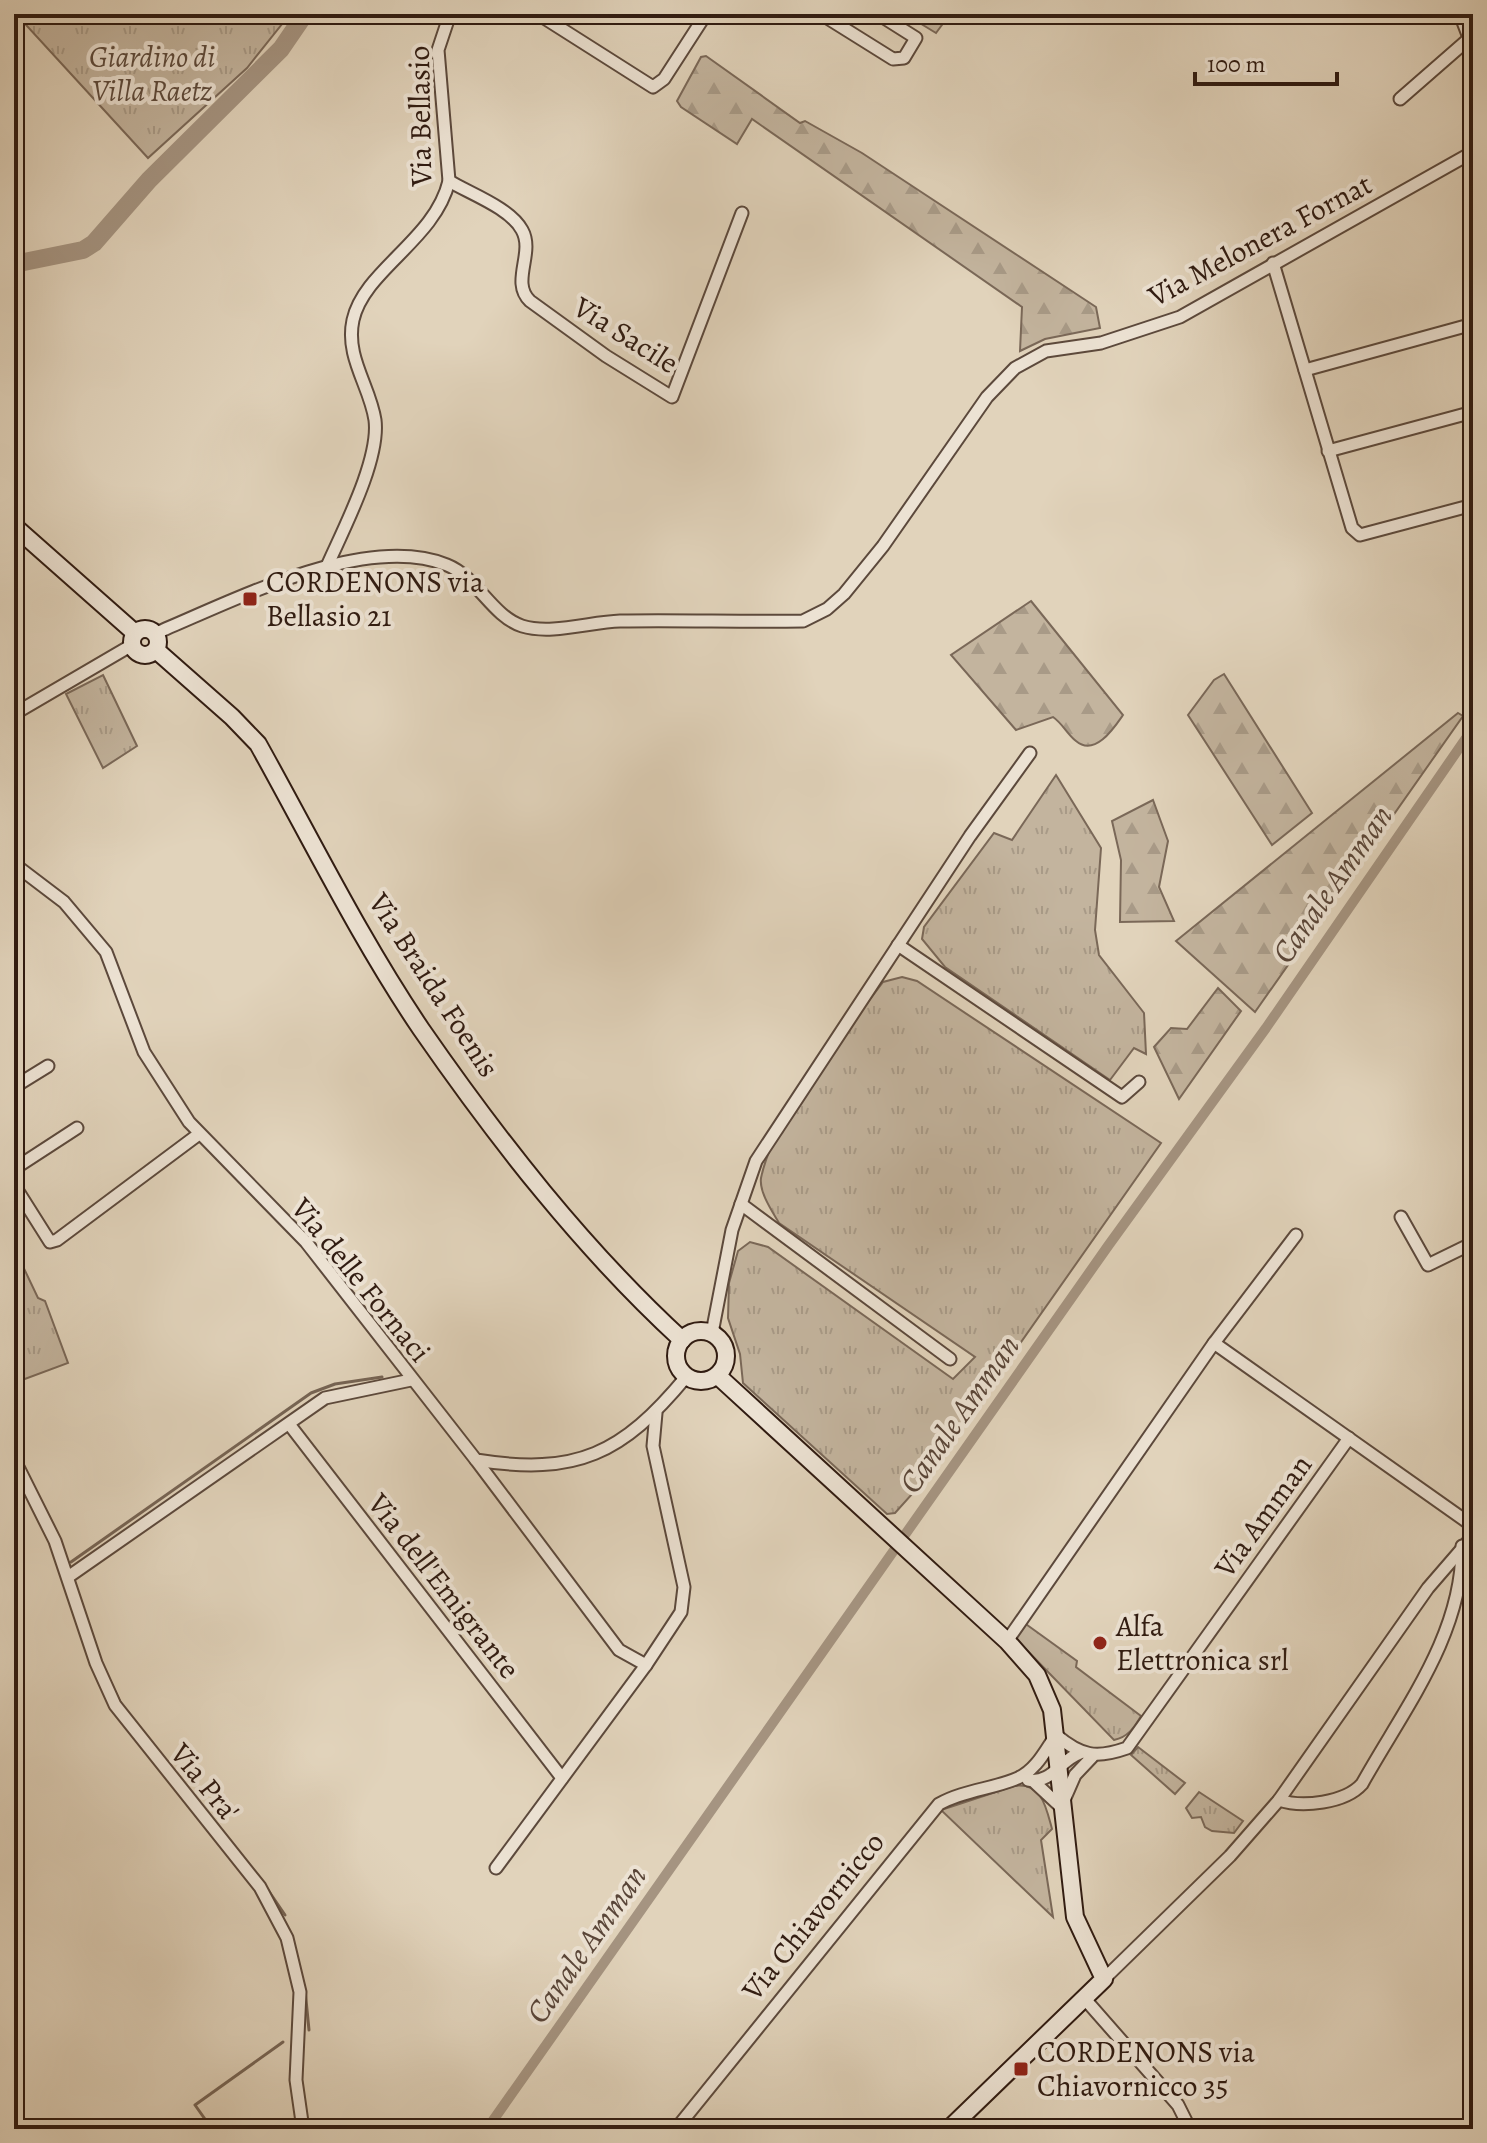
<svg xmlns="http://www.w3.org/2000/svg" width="1487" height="2143" viewBox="0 0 1487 2143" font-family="Alegreya,serif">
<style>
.grass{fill:url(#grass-tufts);stroke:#7a6858;stroke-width:2}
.forest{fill:url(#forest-firs);stroke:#7a6858;stroke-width:2}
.garden{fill:#c3b49e;stroke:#7a6858;stroke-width:2}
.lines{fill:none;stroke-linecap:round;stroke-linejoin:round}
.stream{stroke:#766454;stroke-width:3}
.canal{stroke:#a59481;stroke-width:10}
.river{stroke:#a59481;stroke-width:18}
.street-casing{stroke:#5c493c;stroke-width:15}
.secondary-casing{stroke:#301b11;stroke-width:20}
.street{stroke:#ece2d3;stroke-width:11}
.secondary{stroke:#ece2d3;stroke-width:16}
.poi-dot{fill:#8f2418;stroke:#ece2d3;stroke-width:3}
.labels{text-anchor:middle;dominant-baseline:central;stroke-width:8;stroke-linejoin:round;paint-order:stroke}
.park-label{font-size:30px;font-style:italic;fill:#5c493b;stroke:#ece2d3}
.street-label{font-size:30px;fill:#301b11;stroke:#ece2d3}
.poi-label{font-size:30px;fill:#301b11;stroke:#ece2d3;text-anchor:start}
.water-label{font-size:32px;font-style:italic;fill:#594538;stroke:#ece2d3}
</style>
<defs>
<pattern id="grass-tufts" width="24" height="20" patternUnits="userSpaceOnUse" patternTransform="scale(2)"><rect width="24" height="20" fill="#c3b49e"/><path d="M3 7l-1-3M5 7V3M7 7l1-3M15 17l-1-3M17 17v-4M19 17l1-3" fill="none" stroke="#a89a87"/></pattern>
<pattern id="forest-firs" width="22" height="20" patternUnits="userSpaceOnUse" patternTransform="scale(2)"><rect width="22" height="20" fill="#c3b49e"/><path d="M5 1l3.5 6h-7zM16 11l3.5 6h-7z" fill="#a89a87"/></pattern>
</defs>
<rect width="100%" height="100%" fill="#e1d3bb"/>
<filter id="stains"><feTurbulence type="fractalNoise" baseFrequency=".0025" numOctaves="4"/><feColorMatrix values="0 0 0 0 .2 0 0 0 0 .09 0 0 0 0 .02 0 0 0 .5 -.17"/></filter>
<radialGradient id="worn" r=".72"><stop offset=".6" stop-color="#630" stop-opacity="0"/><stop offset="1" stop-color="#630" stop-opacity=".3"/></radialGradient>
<g class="grass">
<path d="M16,14H290L247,68L148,158Z"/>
<path d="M103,675L137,746L103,768L66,694Z"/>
<path d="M1056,775L1101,848L1095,930L1099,955L1144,1013L1146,1054L1134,1048L1110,1080L945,967L922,939L924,927L994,833L1012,840Z"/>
<path d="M902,977L917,981L1161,1143L922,1483L895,1513L887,1514L743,1383L740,1354L728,1318L729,1283L738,1251L750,1242L768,1247L953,1379L975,1357L779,1223C772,1211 759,1192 761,1178C774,1114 844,1035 883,982Z"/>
<path d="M19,1258L38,1298L45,1301L68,1363L14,1383V1260Z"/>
<path d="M1023,1622L1077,1661L1076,1667L1141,1716C1134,1728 1128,1737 1114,1740L1014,1637Z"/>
<path d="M1138,1747L1185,1783L1175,1794L1131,1755Z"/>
<path d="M1014,1786C1042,1782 1046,1807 1052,1829L1041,1840L1053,1917L941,1810Z"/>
<path d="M1199,1792L1243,1821L1234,1833L1212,1831L1205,1827L1201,1817L1192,1818L1186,1808Z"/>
</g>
<g class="forest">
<path d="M706,56L800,123L805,121L862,153L1096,307L1100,328L1045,339L1020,351L1022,307L752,119L737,144L681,107L677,101L701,57Z"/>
<path d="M1031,601L1123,715C1114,728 1095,757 1076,741C1067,734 1063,724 1053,717L1016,730L951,655Z"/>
<path d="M1224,674L1312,813L1272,845L1188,715L1214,680Z"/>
<path d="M1458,713L1463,716L1255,1012L1176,941Z"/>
<path d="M1153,800L1168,841L1159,887L1174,921L1120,922L1121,860L1112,821Z"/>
<path d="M1218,988L1241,1011L1179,1099L1154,1047L1171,1028L1187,1029Z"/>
</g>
<path class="garden" d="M905,14H950L936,33Z"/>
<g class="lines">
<g class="stream">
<path d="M71,1562L311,1393L335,1384L382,1377"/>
<path d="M115,1692L122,1706"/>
<path d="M268,1890L285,1915"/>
<path d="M305,1990L309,2030"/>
<path d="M212,2129L195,2105L283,2042"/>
</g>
<path class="canal" d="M487,2129L1108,1246L1266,1028L1473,728"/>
<path class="river" d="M14,264L83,250L94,243L149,180L281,49L305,14"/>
<defs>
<g id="street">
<path d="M538,14L653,87L664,79L706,14"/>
<path d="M821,14L893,59L904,58L916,38L878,14"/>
<path d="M1460,14L1473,48"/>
<path d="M1400,99L1471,37"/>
<path d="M449,181C471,194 510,208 522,230C535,253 510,282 530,301L606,356L672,397L742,213"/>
<path d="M1273,263L1352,528L1360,535L1473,505"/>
<path d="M1305,370L1473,324"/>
<path d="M1328,451L1473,412"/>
<path d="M328,564C344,528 380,459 375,420C370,386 345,357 353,320C364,270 435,240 449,181L438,50L450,14"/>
<path d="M156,633C233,601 365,532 447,565C477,577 492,616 522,626C551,635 590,622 620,621C681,620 742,622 803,621L827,609L844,594L883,546L987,397L1015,368L1046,351L1101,343L1180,317L1473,152"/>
<path d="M14,714L132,645"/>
<path d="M14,864L64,902L106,952L144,1052L189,1122L306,1242L476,1460C577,1476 622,1454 686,1377"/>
<path d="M898,945L1122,1097L1139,1082"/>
<path d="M14,1087L48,1066"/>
<path d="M14,1169L77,1128"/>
<path d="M14,1185L50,1242L57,1240L199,1134"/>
<path d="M741,1204L950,1359"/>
<path d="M1401,1217L1428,1265L1473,1243"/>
<path d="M712,1333L732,1230L756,1161L970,836L1030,753"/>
<path d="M1214,1343L1296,1235"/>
<path d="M289,1424L562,1778"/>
<path d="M14,1459L55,1541L96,1663L115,1705L260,1887L287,1938L300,1992L296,2080L303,2129"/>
<path d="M476,1460L619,1650L646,1665"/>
<path d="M68,1577L325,1398L411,1380"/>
<path d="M1007,1641L1214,1343L1473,1526"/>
<path d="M1028,1780C1052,1784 1060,1760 1080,1753"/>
<path d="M1033,1781L1061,1807L1075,1775L1092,1757"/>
<path d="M1279,1800C1302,1808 1345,1803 1362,1784C1403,1710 1463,1635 1462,1546"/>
<path d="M496,1868L646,1665L681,1612L684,1587L653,1446L656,1413"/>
<path d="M1104,1979L1230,1856L1279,1800L1428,1588L1473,1536"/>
<path d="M1084,1998L1178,2105L1190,2129"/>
<path d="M676,2129L939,1804C964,1790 993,1789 1018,1778C1036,1770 1045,1751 1056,1735C1081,1756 1096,1759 1127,1748L1349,1438"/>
</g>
<g id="secondary">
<path d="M14,526L135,633"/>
<circle cx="145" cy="642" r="13"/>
<path d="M156,650L232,717L258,744C311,839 360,939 421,1029C498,1140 583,1249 682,1340"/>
<circle cx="701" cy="1356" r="25"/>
<path d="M718,1376L1007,1641L1037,1675L1052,1710L1075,1917L1104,1979L949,2129"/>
</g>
</defs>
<use href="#street" class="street-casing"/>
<use href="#secondary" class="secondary-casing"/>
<use href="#street" class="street"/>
<use href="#secondary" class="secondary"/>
</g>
<g class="poi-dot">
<rect x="242" y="591" width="16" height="16" rx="4"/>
<circle cx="1100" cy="1643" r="8"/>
<rect x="1013" y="2061" width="16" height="16" rx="4"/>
</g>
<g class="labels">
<g class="park-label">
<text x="152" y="57">Giardino di<tspan x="152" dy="34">Villa Raetz</tspan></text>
</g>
<g class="street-label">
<text transform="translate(420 116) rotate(-91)">Via Bellasio</text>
<text transform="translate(1260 240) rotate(-28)">Via Melonera Fornat</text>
<text transform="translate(626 335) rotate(32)">Via Sacile</text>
<text transform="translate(434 985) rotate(57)">Via Braida Foenis</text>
<text transform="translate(361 1280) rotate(51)">Via delle Fornaci</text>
<text transform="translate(1263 1516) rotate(-54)">Via Amman</text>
<text transform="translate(444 1586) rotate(52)">Via dell'Emigrante</text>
<text transform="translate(205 1782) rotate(51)">Via Pra'</text>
<text transform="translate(813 1916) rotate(-51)">Via Chiavornicco</text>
</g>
<g class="poi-label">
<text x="266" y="582">CORDENONS via<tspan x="266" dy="34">Bellasio 21</tspan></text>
<text x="1116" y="1626">Alfa<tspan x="1116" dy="34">Elettronica srl</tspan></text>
<text x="1037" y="2052">CORDENONS via<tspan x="1037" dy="34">Chiavornicco 35</tspan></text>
</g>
<g class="water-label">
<text transform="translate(1332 884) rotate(-55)">Canale Amman</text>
<text transform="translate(959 1414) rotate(-55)">Canale Amman</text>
<text transform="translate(586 1944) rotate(-55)">Canale Amman</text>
</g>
</g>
<rect width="1487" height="2143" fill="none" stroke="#e1d3bb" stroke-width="48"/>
<rect x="16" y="16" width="1455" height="2111" fill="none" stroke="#301b11" stroke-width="4"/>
<rect x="24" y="24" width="1439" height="2095" fill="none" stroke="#301b11" stroke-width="2"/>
<path d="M1195 72v12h142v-12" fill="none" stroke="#301b11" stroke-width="4"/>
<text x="1207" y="72" font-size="24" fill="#301b11" stroke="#ece2d3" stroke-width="6" paint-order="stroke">100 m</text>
<rect width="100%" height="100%" filter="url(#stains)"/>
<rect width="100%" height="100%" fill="url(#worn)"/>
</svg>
